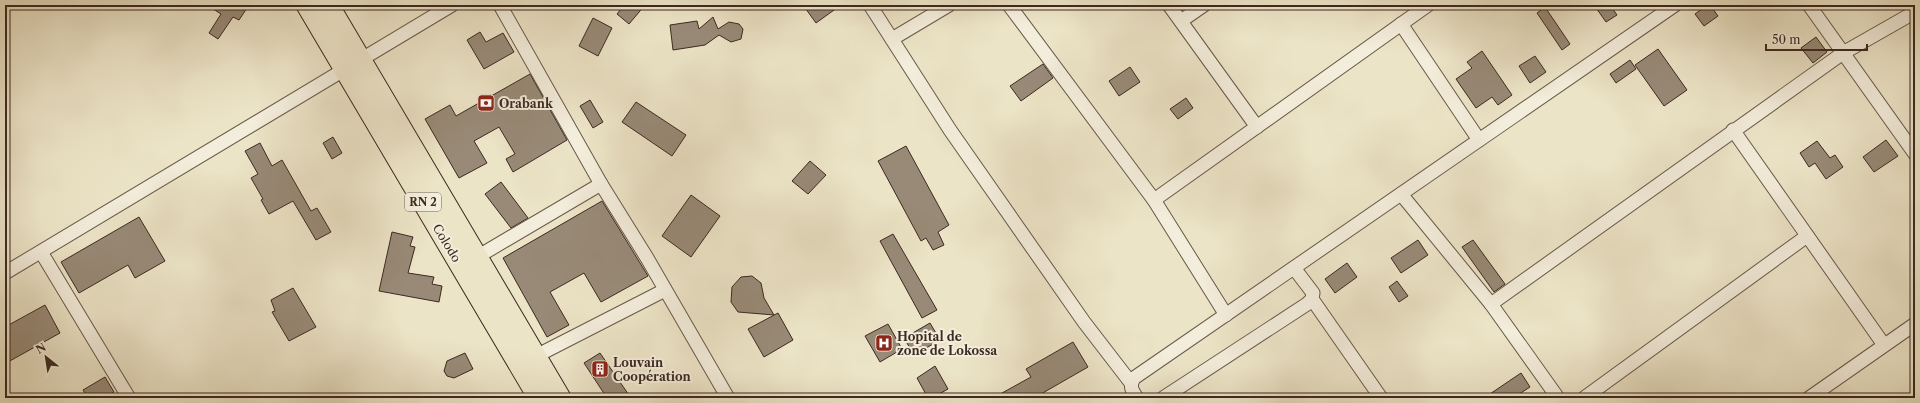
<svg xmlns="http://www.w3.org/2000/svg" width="1920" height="403" viewBox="0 0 1920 403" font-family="'Libre Caslon Text',serif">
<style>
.building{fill:#988a77;stroke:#3c2921}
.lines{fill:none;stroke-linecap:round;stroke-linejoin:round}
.street-casing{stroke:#68584a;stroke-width:15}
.primary-casing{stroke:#3c2921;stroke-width:23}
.street{stroke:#f3eddb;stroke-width:13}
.primary{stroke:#ece4c7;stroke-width:21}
.labels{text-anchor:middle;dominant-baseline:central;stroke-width:4;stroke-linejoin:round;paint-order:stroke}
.shield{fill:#f3eddb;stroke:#736459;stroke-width:1}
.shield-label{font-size:11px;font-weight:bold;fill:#3c2921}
.poi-label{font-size:12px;font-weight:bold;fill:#3c2921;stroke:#f3eddb;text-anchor:start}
.street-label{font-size:12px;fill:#3c2921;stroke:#f3eddb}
</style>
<rect width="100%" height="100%" fill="#ece4c7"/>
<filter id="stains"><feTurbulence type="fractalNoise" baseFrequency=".005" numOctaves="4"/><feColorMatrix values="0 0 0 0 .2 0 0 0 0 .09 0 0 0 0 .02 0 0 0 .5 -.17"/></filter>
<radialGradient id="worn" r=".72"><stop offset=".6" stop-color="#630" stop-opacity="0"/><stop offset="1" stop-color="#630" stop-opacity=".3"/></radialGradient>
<g class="building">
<path d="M207,5H249L239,20L233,17L218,39L209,33L221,14Z"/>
<path d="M624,5H645L629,24L617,14Z"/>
<path d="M803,5H841L816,23Z"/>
<path d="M1594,5H1610L1617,15L1606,22Z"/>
<path d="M1707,5H1710L1718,16L1704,26L1695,14Z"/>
<path d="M1545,7L1570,44L1562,50L1537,13Z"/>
<path d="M713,17L718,29L729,22L739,24L743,29L741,39L731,42L719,35L705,45L673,50L670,25L697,21L699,29Z"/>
<path d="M593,18L612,28L598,56L579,46Z"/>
<path d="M480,32L486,42L503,33L514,52L484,69L467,40Z"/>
<path d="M1816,37L1827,52L1813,63L1801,48Z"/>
<path d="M1658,49L1687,90L1664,106L1635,65Z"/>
<path d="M1482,51L1512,95L1498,105L1492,97L1476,108L1456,79L1472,68L1467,62Z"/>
<path d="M1535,56L1546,72L1530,83L1519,66Z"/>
<path d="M1630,60L1636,69L1616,83L1610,74Z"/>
<path d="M1043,64L1053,78L1021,101L1010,86Z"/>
<path d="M1130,67L1140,82L1119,96L1109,81Z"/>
<path d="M530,74L567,140L513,172L506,159L515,154L499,127L474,141L487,163L459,178L425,119L450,105L456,116Z"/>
<path d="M1186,98L1193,108L1178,119L1170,109Z"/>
<path d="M590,100L603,122L593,128L580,106Z"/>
<path d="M636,102L686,135L672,156L622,122Z"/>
<path d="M333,137L342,153L332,159L323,143Z"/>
<path d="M1886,140L1898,156L1874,172L1863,157Z"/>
<path d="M1817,141L1830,158L1835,155L1843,167L1826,179L1815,163L1809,167L1800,153Z"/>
<path d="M260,143L272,166L282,160L311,211L317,208L331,232L316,240L293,201L269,214L261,200L263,199L251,178L258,174L245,151Z"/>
<path d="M906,146L949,225L938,232L944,245L933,250L926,238L921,241L878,161Z"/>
<path d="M810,161L826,175L808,194L792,181Z"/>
<path d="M501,182L528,218L511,228L485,194Z"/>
<path d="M691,195L720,216L691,257L662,236Z"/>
<path d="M602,201L648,276L601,302L584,273L550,292L569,325L547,337L503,258Z"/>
<path d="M139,217L165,261L135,278L128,265L79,293L61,262Z"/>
<path d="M392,232L413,237L410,246L415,247L408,273L434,277L432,284L442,286L439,302L379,291Z"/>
<path d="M893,234L937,310L922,318L880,241Z"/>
<path d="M1418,240L1428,255L1401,273L1391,258Z"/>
<path d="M1473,240L1505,284L1494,292L1462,247Z"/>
<path d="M1347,263L1357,277L1335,293L1325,279Z"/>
<path d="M752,276L761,283L764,298L774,315L738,312L731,302L732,287L741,277Z"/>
<path d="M1397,281L1408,296L1399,302L1389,287Z"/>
<path d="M293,288L316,327L289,341L272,312L275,311L271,300Z"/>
<path d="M45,305L60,333L8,362L5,356V327Z"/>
<path d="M778,313L793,340L764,357L748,329Z"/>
<path d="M930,323L940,340L914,355L904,338Z"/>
<path d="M888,324L902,349L880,362L865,336Z"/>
<path d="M1073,342L1088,367L1034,398H993L1031,377L1026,369Z"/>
<path d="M465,353L473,369L454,378L447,376L444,371L447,361Z"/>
<path d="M600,353L622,385L631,398H607L584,363Z"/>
<path d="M935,366L948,389L932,398H928L917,378Z"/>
<path d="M1521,373L1530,387L1513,398H1484Z"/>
<path d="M105,377L114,392L103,398H88L83,390Z"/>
</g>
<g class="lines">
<defs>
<g id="street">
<path d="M500,5L601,184L647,258L728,398"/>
<path d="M870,5L950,130L1084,322L1131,383"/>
<path d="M1009,5L1154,200L1226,315"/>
<path d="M1169,5L1257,127"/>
<path d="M1809,5L1915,154"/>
<path d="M1181,21L1204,5"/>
<path d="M1401,24L1479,140"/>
<path d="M892,39L949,5"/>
<path d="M1733,130L1884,345"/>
<path d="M1401,194L1491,304L1558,398"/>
<path d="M1154,200L1428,5"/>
<path d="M41,252L129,398"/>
<path d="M477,257L601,184"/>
<path d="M5,273L452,5"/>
<path d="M1312,299L1381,398"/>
<path d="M1491,304L1843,53L1915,12"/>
<path d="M536,356L665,290"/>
<path d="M1137,398C1132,391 1129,386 1134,378L1675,5"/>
<path d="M1163,398L1307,304L1312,299L1313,293L1294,268"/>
<path d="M1584,398L1807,236"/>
<path d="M1809,398L1915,324"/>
</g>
<g id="primary">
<path d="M307,5L539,398"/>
<path d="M328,5L560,398"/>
</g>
</defs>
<use href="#street" class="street-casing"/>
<use href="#primary" class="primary-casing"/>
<use href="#street" class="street"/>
<use href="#primary" class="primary"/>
</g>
<defs>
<symbol id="bank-square" viewBox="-11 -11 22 22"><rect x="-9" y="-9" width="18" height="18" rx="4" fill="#8f2418" stroke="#f3eddb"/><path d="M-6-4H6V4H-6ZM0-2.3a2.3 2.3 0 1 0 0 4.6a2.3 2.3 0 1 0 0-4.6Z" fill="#fff"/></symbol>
<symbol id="hospital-square" viewBox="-11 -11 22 22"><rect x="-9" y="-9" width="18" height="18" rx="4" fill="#8f2418" stroke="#f3eddb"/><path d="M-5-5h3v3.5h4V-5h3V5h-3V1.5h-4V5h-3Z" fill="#fff"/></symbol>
<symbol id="building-square" viewBox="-11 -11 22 22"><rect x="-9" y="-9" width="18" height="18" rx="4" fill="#8f2418" stroke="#f3eddb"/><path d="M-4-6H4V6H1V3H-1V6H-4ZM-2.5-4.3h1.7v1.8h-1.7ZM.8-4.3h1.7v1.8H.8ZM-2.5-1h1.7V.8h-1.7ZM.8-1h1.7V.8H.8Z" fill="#fff"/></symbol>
</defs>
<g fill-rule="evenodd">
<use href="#bank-square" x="476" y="93" width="20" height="20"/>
<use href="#hospital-square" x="874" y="333" width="20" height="20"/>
<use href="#building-square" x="590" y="359" width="20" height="20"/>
</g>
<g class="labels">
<rect class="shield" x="405" y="193" width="36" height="18" rx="3"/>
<g class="shield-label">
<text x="423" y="202">RN 2</text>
</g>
<g class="poi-label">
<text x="499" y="103">Orabank</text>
<text x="897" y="336">Hopital de<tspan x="897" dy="14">zone de Lokossa</tspan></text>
<text x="613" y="362">Louvain<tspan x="613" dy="14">Coopération</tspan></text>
</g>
<g class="street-label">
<text transform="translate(447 243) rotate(59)">Colodo</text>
</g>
</g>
<rect width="1920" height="403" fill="none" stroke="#ece4c7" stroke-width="20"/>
<rect x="6" y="6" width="1908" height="391" fill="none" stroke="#3c2921" stroke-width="2"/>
<rect x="10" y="10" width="1900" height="383" fill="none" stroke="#3c2921"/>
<g transform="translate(46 357) rotate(330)" stroke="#f3eddb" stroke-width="3" paint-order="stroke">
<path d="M0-3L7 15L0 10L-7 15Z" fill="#3c2921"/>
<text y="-6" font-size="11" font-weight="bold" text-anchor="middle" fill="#3c2921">N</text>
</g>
<path d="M1766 44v6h101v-6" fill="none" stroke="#3c2921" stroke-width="2"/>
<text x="1772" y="44" font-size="12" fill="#3c2921" stroke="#f3eddb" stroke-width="3" paint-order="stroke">50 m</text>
<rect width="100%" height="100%" filter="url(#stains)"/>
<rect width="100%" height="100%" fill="url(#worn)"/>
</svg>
